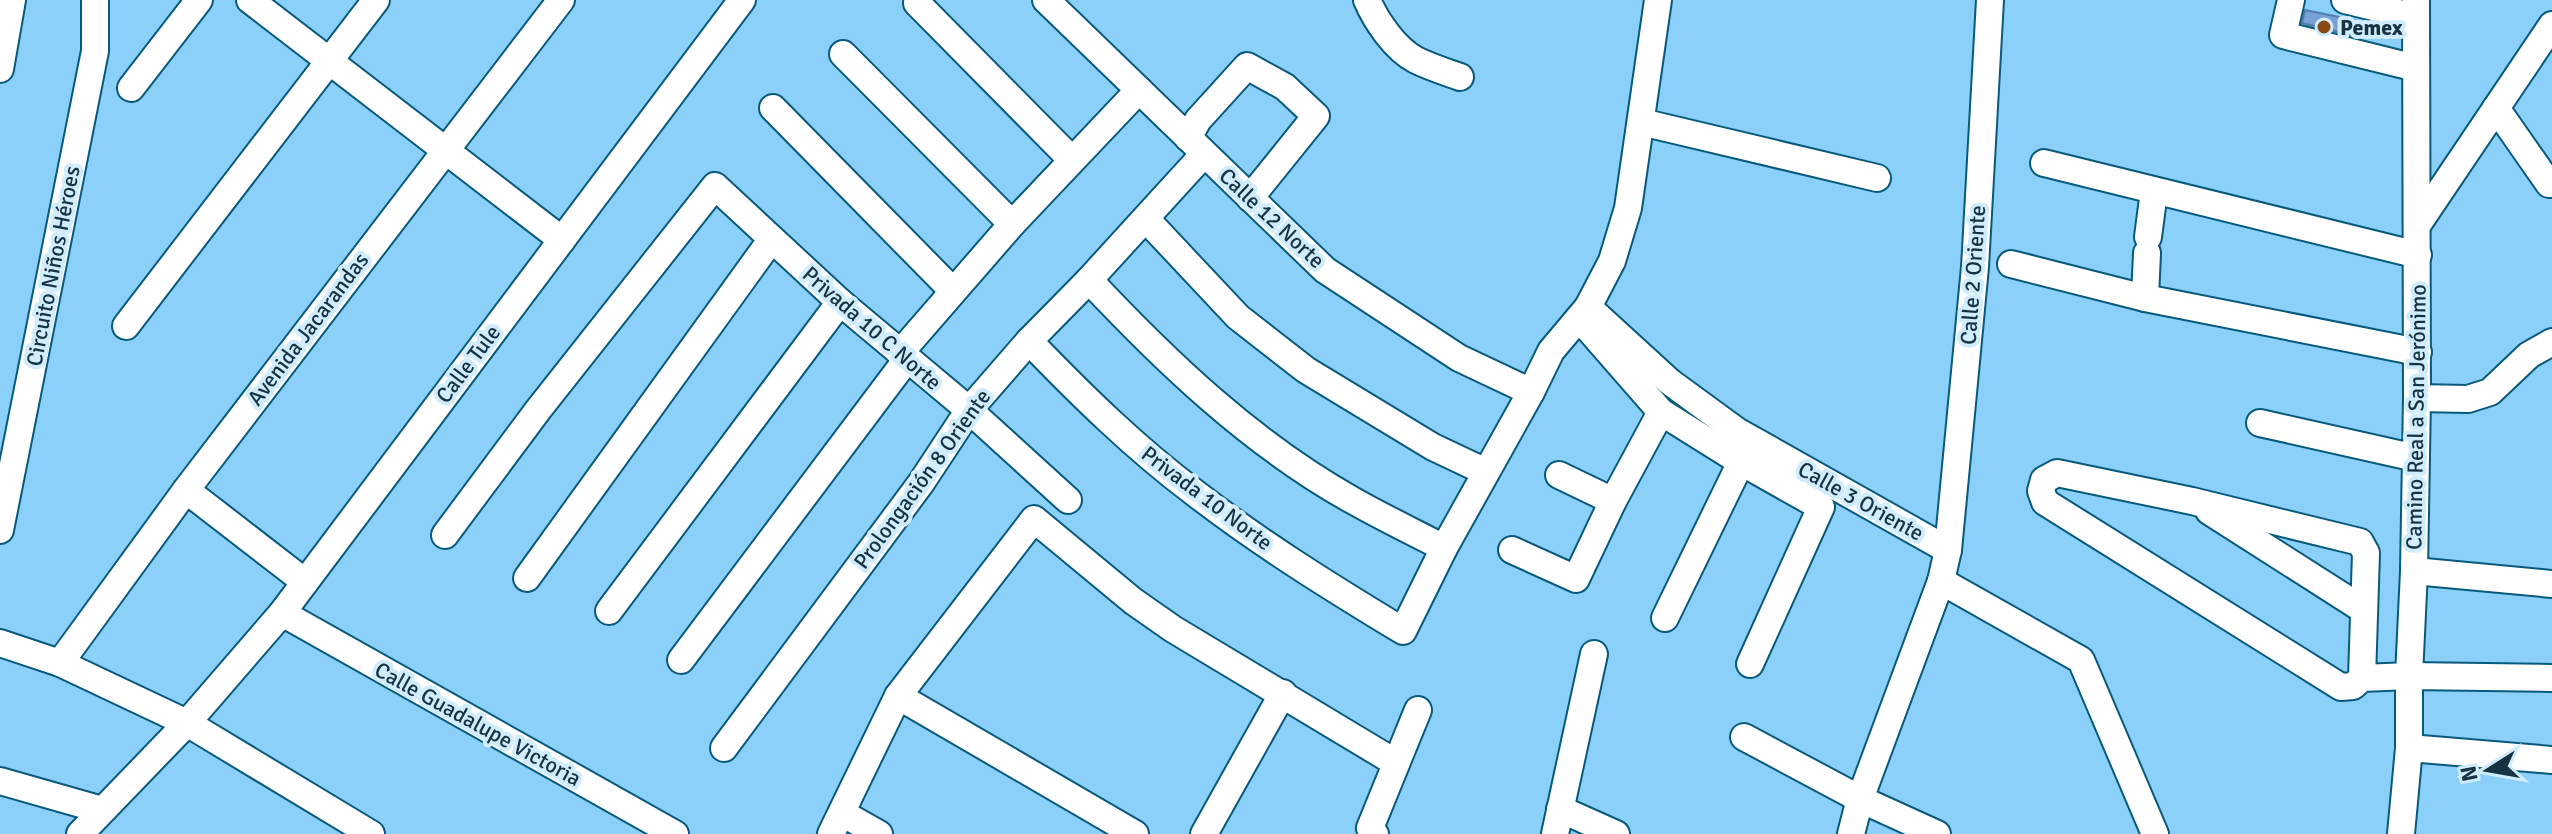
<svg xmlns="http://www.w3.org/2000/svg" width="2552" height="834" viewBox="0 0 2552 834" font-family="Signika,sans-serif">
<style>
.shadow{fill:#0003}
.building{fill:#78a2d6;stroke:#547daf;stroke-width:2}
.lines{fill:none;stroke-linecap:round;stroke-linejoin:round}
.minor-casing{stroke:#085a7c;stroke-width:30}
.minor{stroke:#fff;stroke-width:26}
.poi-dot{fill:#8b4a15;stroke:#d1ecfc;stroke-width:3}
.labels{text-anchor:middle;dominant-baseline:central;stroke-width:8;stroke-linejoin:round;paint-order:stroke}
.poi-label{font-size:22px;font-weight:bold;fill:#163343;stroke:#d1ecfc;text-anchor:start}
.street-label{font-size:22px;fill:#163343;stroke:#d1ecfc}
</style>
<rect width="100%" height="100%" fill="#8bd0f8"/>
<path class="shadow" d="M2353,21L2357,28L2354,41L2308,29L2304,23Z"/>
<path class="building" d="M2305,10L2354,20L2351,35L2302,23Z"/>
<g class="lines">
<defs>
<g id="minor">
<path d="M250,0L562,240"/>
<path d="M1046,0L1325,270L1459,358L1531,392"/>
<path d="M1367,0C1376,21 1395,49 1416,60C1430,67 1446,72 1460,77"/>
<path d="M2291,0L2283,35L2416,68"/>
<path d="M2345,0L2415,17"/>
<path d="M917,3L1072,160"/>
<path d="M843,54L1012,224"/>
<path d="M0,69L12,0"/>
<path d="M131,88L199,0"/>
<path d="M773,108L953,291"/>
<path d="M2496,108L2549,184H2552"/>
<path d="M1641,122L1877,178"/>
<path d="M1188,138L1198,120L1247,66L1285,87L1316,116L1250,198"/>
<path d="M2044,163L2418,255"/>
<path d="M1146,219L1238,317L1306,370L1433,447L1486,472"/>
<path d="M2418,224L2552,25"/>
<path d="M2148,237L2154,191"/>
<path d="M2011,264L2145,298L2418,352"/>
<path d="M1089,280C1167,363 1252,444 1352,500C1382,517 1413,532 1444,548"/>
<path d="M2145,298L2147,253"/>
<path d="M1588,307L1670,382L1737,431L1948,550L1941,581L1860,799L1851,834"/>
<path d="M1579,318L1661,412L1741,462L1821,507L1750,664"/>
<path d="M126,326L376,0"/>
<path d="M1029,341C1081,395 1135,448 1195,493C1261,544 1332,588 1403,631L1444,548L1531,392L1551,351L1588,307L1612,261L1628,208L1658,0"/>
<path d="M900,353L1012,224L1139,90"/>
<path d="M2417,398L2468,399L2490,392L2529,355L2552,342"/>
<path d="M2260,423L2416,458"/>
<path d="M1559,475L1613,501"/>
<path d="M186,490L305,582"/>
<path d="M2209,511L2364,610"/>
<path d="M0,530L95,51V0"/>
<path d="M445,535L538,410L715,186L840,302L969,410L1068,500"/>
<path d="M1512,550L1576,579L1613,501L1661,412"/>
<path d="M1948,550L1975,267L1990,0"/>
<path d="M2414,571L2552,584"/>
<path d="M527,578L771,240"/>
<path d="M1941,581L2081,660L2155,834"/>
<path d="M609,611L840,302"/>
<path d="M282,613L675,834"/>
<path d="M1665,618L1741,462"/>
<path d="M0,643L60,663L187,723L371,834"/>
<path d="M681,660L907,359"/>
<path d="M60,663L186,490L561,0"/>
<path d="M2362,678L2366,553L2360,542L2192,501L2057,473L2044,480L2041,491L2045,502L2341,687L2353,686L2362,678L2409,676L2552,678"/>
<path d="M898,696L1135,834"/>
<path d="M1744,737L1860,799L1937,834"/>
<path d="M724,748L921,483L969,410L1029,341L1089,280L1204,154"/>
<path d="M2409,748L2552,760"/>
<path d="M0,781L102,810"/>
<path d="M1560,809L1616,834"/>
<path d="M842,813L879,834"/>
<path d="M80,834L187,723L282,613L742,0"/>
<path d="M831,834L898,696L1034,519L1133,601L1173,629L1396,763"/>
<path d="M1204,834L1283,693"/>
<path d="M1375,834L1370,828L1418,710"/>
<path d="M1555,834L1594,654"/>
<path d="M2401,834L2409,748V676L2414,571L2417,398L2416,0"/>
</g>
</defs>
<use href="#minor" class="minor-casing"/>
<use href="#minor" class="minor"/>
</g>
<circle class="poi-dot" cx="2324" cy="27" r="8"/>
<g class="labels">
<g class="poi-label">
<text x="2340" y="27">Pemex</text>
</g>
<g class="street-label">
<text transform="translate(1272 218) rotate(43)">Calle 12 Norte</text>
<text transform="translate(53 266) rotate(-79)">Circuito Niños Héroes</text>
<text transform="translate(1973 275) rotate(-86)">Calle 2 Oriente</text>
<text transform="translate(872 328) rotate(41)">Privada 10 C Norte</text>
<text transform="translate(308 329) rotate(-53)">Avenida Jacarandas</text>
<text transform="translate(468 364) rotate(-53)">Calle Tule</text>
<text transform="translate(2416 417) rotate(-89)">Camino Real a San Jerónimo</text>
<text transform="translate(922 479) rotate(-54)">Prolongación 8 Oriente</text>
<text transform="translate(1207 498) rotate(37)">Privada 10 Norte</text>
<text transform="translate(1861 501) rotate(29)">Calle 3 Oriente</text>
<text transform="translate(478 724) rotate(29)">Calle Guadalupe Victoria</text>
</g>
</g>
<g transform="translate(2488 770) rotate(259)" stroke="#d1ecfc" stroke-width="6" paint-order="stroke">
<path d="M0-6L14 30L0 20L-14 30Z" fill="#163343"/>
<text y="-12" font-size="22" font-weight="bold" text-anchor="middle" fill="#163343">N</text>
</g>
</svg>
